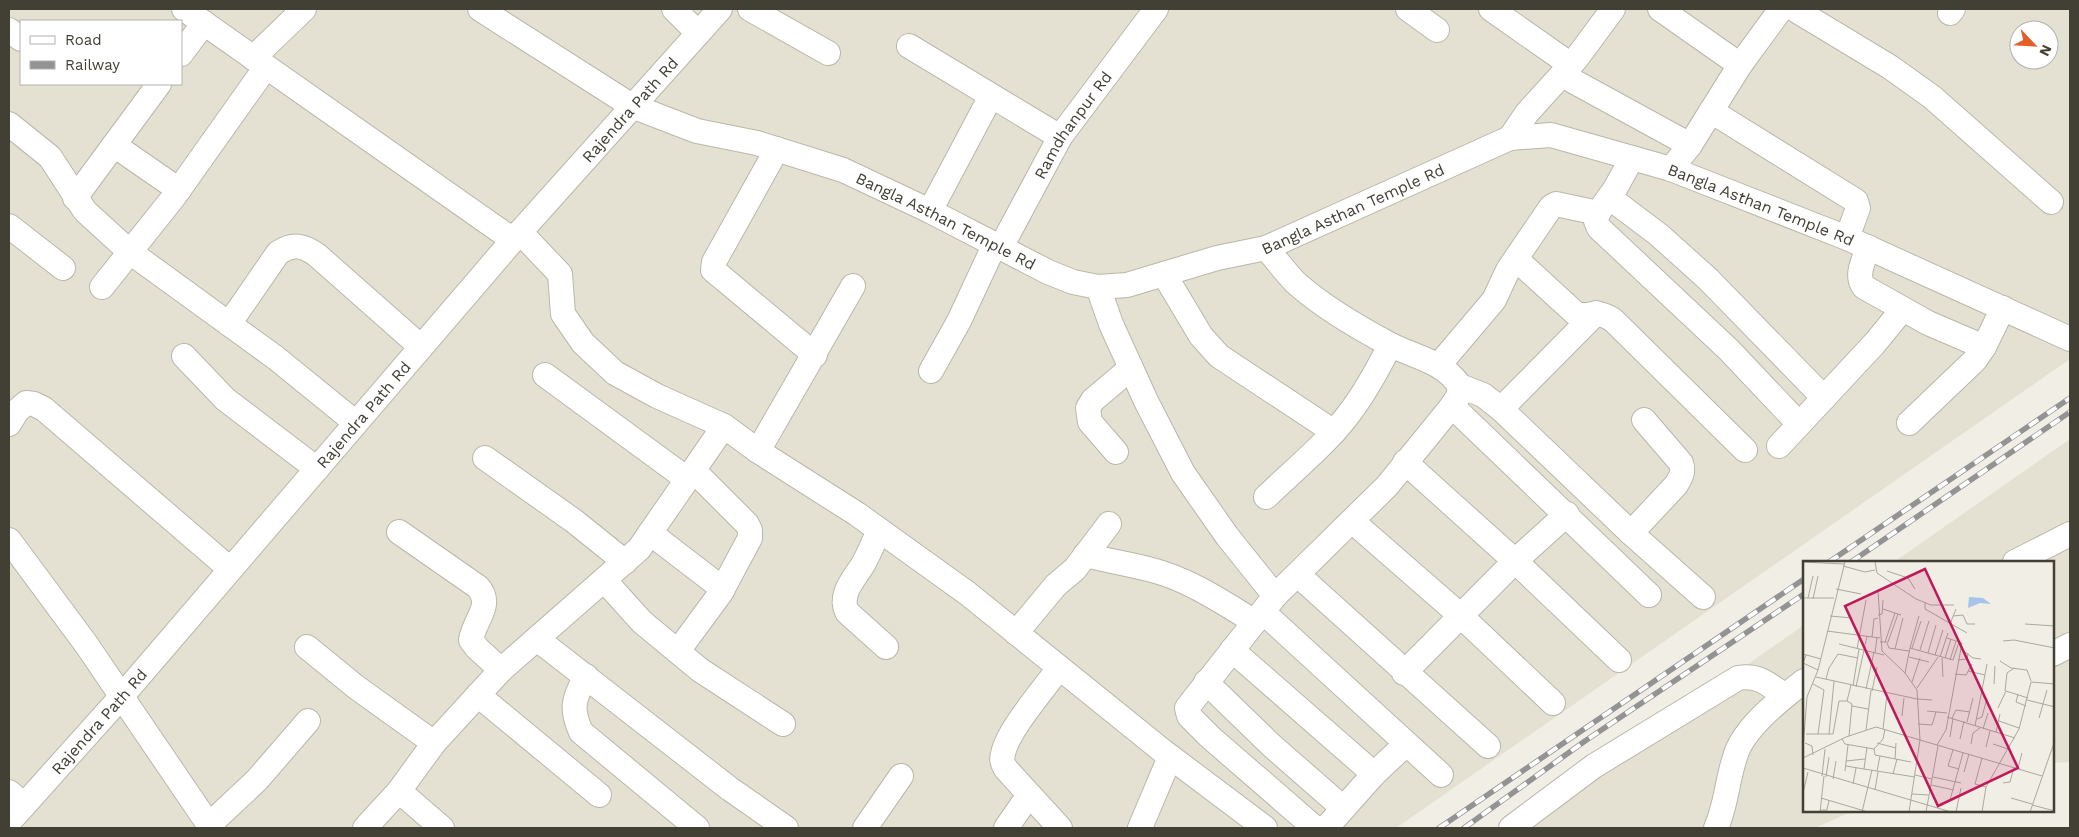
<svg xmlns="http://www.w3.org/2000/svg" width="2079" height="837" viewBox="0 0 2079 837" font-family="'Work Sans',sans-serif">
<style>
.residential{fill:#e4e1d3;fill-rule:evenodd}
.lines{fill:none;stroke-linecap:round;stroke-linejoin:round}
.minor-casing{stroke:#bbb7a8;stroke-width:26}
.minor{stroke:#fff;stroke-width:24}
.rail-casing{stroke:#939393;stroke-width:5.5}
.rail{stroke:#fff;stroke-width:4;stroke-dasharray:11;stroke-linecap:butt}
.labels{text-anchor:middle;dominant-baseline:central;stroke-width:4;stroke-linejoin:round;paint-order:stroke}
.street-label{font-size:16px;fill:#423f35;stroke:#fff}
.inset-road{fill:none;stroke:#aaa89f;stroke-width:1}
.view{fill:#c2185b;fill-opacity:0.15;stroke:#c2185b;stroke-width:2.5}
.inset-edge{fill:none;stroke:#423f35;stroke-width:2.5}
</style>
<rect width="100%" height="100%" fill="#f0eee5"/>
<g class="residential">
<path d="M9,9H2070V359L1396,828H9ZM21,21H181V84H21ZM2019,30H2049V60H2019Z"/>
<path d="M2070,439V762L2053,763V562H1894Z"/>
<path d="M1804,625V811H1853L1815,828H1528L1642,738Z"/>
</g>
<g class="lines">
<defs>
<g id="minor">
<path d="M184,9L513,240"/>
<path id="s1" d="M480,9L632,106L697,131L757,143L843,170L930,211L1048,272L1073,282L1098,287L1127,285L1217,258L1266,248L1510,138L1551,135L1671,169L1847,238L2070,339"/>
<path d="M674,9L698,33"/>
<path d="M750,9L828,53"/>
<path d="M1408,9L1437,30"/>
<path d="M1491,9L1571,65"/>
<path d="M1660,9L1740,65"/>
<path d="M1794,9L1890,67L1932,97L2051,202"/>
<path d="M1950,13L1953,9"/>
<path d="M9,30L21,39"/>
<path d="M909,46L1060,137"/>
<path d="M181,54L204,23"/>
<path d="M253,58L304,9"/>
<path d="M1562,75L1690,145"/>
<path d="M1711,111L1856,201L1858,208L1847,238"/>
<path d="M9,124L50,157L85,211L130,252L276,358L356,423"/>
<path d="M1510,138L1527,113L1576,59L1613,9"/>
<path d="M114,145L179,190"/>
<path d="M777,149L714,262L713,270L815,355"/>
<path d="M1632,158L1615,189L1598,213L1596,221L1599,228L1729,350L1799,424"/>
<path d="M1671,169L1690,145L1740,65L1781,9"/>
<path d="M75,198L159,84"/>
<path d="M1610,198L1659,235L1708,279L1824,398"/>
<path d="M930,211L991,96"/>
<path d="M9,226L63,268"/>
<path d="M520,232L560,274L563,314L583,343L615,373L657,396L724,426L758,451L857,514L967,593L1164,752L1265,828"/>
<path d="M1868,247C1864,261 1855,275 1864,287L1928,323L1984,347"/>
<path d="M1266,248C1276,259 1285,272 1296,283C1323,307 1357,327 1389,344C1416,358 1442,360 1460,386L1458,397L1452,406L1387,486L1275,596L1187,708L1189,716L1210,737L1315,828"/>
<path id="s2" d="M1000,249L1060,137L1156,9"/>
<path d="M1516,259L1575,313C1590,320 1592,307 1613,320L1745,450"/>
<path d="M1164,274L1201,336L1219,356L1334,432"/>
<path d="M102,287L173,198L266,67"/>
<path d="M1098,287L1111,324L1146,401L1183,473L1227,536L1275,596"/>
<path d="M229,324L278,253C293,243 304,245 318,256L421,347"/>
<path d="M184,356L225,399L317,469"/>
<path d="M1439,365L1494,300L1508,270L1551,207L1556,204L1598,213"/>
<path d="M931,371L959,321L994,246"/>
<path d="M545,375L687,479"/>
<path d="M1460,386L1483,395L1501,409L1631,533L1703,597"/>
<path d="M1452,406L1649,595"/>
<path d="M1501,409L1596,313"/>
<path d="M1909,423L1975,360L1984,347L2003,308"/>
<path d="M9,424L17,411L26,403L34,404L44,409L230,569"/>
<path d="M1779,446L1875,343L1902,310"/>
<path d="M758,451L853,286"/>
<path d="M1116,452L1090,422L1088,408L1093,400L1131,368"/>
<path d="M485,458L574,521L625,562"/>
<path d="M1405,462L1515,561L1619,660"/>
<path d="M1266,497C1293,471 1325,445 1348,415C1365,393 1378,369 1390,345"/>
<path d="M1352,521L1461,616L1553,703"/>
<path d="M879,530C874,541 869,555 862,566C853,580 839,595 847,612L886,647"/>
<path d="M399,532L478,587C494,605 474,620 471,640L477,648L501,670"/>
<path d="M650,533L723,589"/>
<path d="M1631,533L1676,485C1681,477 1684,472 1681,463L1644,420"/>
<path d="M9,540L86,644L211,828"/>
<path d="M1085,555C1108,561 1130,564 1152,570C1190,580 1222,602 1255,622"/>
<path d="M2015,562L2070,534"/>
<path d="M1298,575L1488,746"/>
<path d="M605,581L642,622L700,670L783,724"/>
<path d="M1263,612L1441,775"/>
<path d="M1016,633L1056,585L1075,569L1109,524"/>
<path d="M537,639L730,789L786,828"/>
<path d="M307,647L356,687L434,743"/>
<path d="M1232,650L1374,774"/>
<path d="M678,651L720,594L750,538V530L747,524L694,471"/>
<path d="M2053,654L2070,645"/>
<path d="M1059,668C1044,689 1007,731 1003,754C1001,760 1003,764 1006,769L1060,828"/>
<path d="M1404,673L1515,561L1567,514"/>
<path d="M586,676C574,698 570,708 581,732L697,828"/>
<path d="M1206,682L1271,745L1343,808"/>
<path d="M478,695L599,795"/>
<path d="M399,791L442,828"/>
<path d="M9,792L24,805"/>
<path id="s3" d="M9,822L122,696L513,240L720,9"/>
<path d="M209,825L257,780L308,721"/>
<path d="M365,828L399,791L434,743L501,670L639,549L724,426"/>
<path d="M865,828L901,776"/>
<path d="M1006,828L1029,795"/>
<path d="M1140,828L1170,757"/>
<path d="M1326,828L1374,774L1406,744"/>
<path d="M1511,828L1594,766L1738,678C1759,674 1769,685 1785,696"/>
<path d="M1716,828C1726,806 1727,781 1735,757C1743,728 1781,699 1804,681"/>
</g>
</defs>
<use href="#minor" class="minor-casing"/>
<use href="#minor" class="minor"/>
<defs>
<g id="rail">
<path d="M1829,562L2070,398"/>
<path d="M1851,562L2070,412"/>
<path d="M1439,828L1804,579"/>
<path d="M1464,828L1585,741L1804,594"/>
</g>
</defs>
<use href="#rail" class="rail-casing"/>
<use href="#rail" class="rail"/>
</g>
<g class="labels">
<g class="street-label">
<text stroke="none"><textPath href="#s3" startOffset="945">Rajendra Path Rd</textPath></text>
<text stroke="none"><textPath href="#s2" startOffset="144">Ramdhanpur Rd</textPath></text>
<text stroke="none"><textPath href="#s1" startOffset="1386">Bangla Asthan Temple Rd</textPath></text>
<text stroke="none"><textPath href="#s1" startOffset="951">Bangla Asthan Temple Rd</textPath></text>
<text stroke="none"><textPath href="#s1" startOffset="516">Bangla Asthan Temple Rd</textPath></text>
<text stroke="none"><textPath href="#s3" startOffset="540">Rajendra Path Rd</textPath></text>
<text stroke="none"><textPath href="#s3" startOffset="135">Rajendra Path Rd</textPath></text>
</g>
</g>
<g transform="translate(1803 561)">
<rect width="251" height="251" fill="#f0eee5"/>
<path d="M166,36L180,37L188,43L177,42L165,47Z" fill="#a6c4e8"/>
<path class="inset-road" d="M0,1L41,3M72,1L74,12L113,38L128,44H151M40,5L62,11L72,9M84,10L105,17L112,28M33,28L58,33M75,30L79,90L102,112L114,129L117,179L106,251M0,37H31M5,37L10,15M10,38L15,15M122,42V48L164,72M80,48L98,54M75,54L79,53L80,39M27,55L49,57M150,55L160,54L164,63H172M147,63L153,48M222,63L252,65M24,70L77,77M69,76L71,58L75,57M200,80L211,79L252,87M77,81H85L95,53M82,81L92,52M84,82L86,87L106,90M36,83L81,94M107,87L116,55M109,87L118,60M54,88L63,39M92,88L100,57M158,88L170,97L178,98M117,89L126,60M72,92L74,76M125,92L133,64M0,93L18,98M3,94L0,102L15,109M132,94L140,69M106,96L126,101M137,96L145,72M139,97L140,116M142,97L148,78M147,99L153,80M155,99L164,98L165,92M197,100L208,107L224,109L228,120M165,110L182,114M102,112L107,87L150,99L156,81M152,113L163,114L169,103M13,116L114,138M23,118L26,107L35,93L55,97M109,121L117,97M10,123L21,129L15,173M191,123L192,105M50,125L56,88M53,126L64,75M114,127L135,96M63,128L71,91M69,130L74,106M202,130L204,112L211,107M215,133L213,141L223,145M114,138L129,139M224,139L252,146M44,140L49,143L46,175M49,145L65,148M195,147L203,130L225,137M124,150L144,152M99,155L101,137M144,156L212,177M149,157L153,149L167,151M236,157L244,129M174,158L179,156L184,137M196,160L216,167M164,161L170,137M115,163L129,164L133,151M172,165L184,103M80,168L84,133M180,168L185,152M63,169L68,129M193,171L197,153M3,173H30L36,140H44L48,124M26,173L31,120M147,176L150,157M39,178L42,183L71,188L72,194L108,201M157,178L161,160M2,182L9,185L10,194M74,182L93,187M168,183L170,172L177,167M190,183L205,188M134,184L143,169L159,82L144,77M64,186L61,208L112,216M183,186L187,170M0,187L4,136L15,109L42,1M71,188L80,178L82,168M150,189L145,205L156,208M0,197L43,176L73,166L239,215M179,197L172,223L183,226M92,198L93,182M43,200L62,198M43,205L61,208M0,207L148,251M215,207L219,192M42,210L45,184M74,210L77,195M161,211L166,193M90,213L94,198M112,214L129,218M19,215L22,188M23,216L26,196M130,216L158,222M30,218L33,200M200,222L207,221L211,206M50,223L53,207M128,224L151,229M72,229L75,211M0,232L5,211M109,233L126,234M18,237L65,251M208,237L229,243M147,239L160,192M229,244L252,250M17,249H24L26,239M17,251L21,215M59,251L69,209M123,251L135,185M153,251L158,227M179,251L183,226L216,168L228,121L252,123M227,251L252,179"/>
<path class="view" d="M122,8L215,207L135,245L42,45Z"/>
<rect width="251" height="251" class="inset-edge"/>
</g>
<rect width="2079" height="837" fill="none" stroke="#423f35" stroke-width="20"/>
<rect x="20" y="20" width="162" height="65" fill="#ffffff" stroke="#b3b2ae"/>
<rect x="30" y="36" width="25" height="8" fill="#ffffff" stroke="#b3b2ae"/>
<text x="65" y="45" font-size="15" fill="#423f35">Road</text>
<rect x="30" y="61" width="25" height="8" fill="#939393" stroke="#b3b2ae"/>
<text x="65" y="70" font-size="15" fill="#423f35">Railway</text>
<g transform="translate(2034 45) rotate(115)"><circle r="24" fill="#ffffff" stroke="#b3b2ae"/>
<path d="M0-4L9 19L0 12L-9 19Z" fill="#e45e28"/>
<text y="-8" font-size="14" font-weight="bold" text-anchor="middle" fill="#423f35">N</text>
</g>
</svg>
